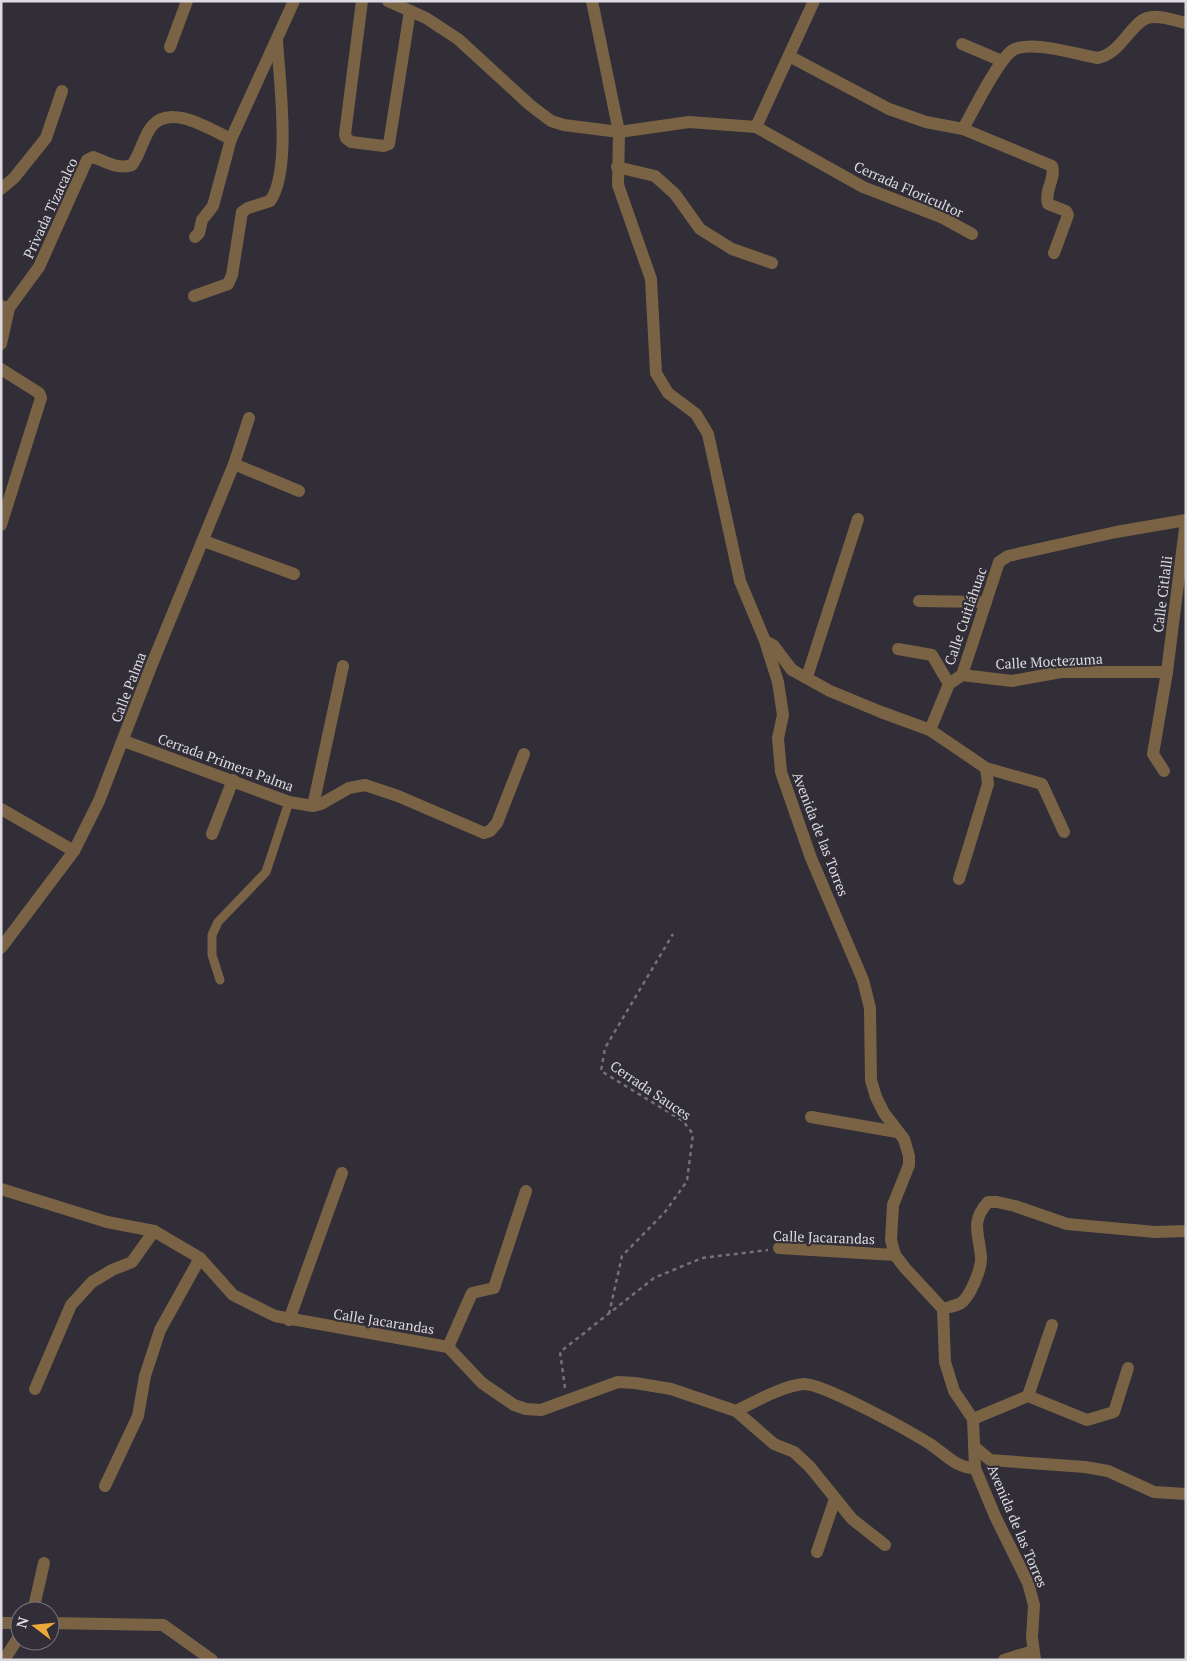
<svg xmlns="http://www.w3.org/2000/svg" width="1187" height="1661" viewBox="0 0 1187 1661" font-family="'PT Serif',serif">
<style>
.lines{fill:none;stroke-linecap:round;stroke-linejoin:round}
.path{stroke:#747179;stroke-width:2.5;stroke-dasharray:4 4;stroke-linecap:butt}
.lane{stroke:#7a6345;stroke-width:9}
.street{stroke:#7a6345;stroke-width:12}
.labels{text-anchor:middle;dominant-baseline:central;stroke-width:4.5;stroke-linejoin:round;paint-order:stroke}
.street-label{font-size:14px;fill:#dddbe1;stroke:#312e38}
</style>
<rect width="100%" height="100%" fill="#312e38"/>
<g class="lines">
<g class="path">
<path d="M609,1314L622,1256L665,1212L687,1181L693,1134L683,1121L601,1071L605,1048L673,934"/>
<path d="M565,1388L560,1352L654,1278L702,1258L768,1250"/>
</g>
<path class="lane" d="M220,980L212,955V935L218,922L266,872L289,802"/>
<g class="street">
<path d="M362,1L345,134L346,138L351,142L384,146L389,144L410,11"/>
<path d="M388,1L426,18L458,39L530,105L551,121L564,125L619,132L689,122L756,127L863,187L943,218L972,234"/>
<path d="M592,1L619,132L618,185L651,279L656,373L668,393L696,414L708,434L740,581L765,641L778,682L783,715L778,738L781,772L811,858L863,980L870,1008L871,1080L876,1097L884,1113L904,1139L909,1156V1165L893,1205L891,1240L895,1255L905,1268L943,1309L945,1362L954,1391L973,1419L975,1468L995,1516L1028,1583L1034,1605L1032,1637L1035,1660"/>
<path d="M962,44L1002,61"/>
<path d="M170,47L187,1"/>
<path d="M789,56L889,109L926,122L963,129L1052,166C1056,180 1044,189 1048,204L1066,211L1068,215L1054,253"/>
<path d="M756,127L814,1"/>
<path d="M963,129C972,113 999,58 1013,50C1031,40 1076,54 1097,58C1121,54 1130,24 1147,18C1159,14 1175,21 1186,23"/>
<path d="M617,167L655,176L675,194L700,229L732,249L772,263"/>
<path d="M1,189L14,178L46,138L62,91"/>
<path d="M195,237L199,233L202,220L213,206L231,139L294,1"/>
<path d="M194,296L228,284L232,275L242,212L248,208L270,201C292,172 279,77 277,40"/>
<path d="M1,306L9,308L39,267L87,160L93,157C107,162 117,170 132,165C141,153 143,137 152,126C171,103 211,130 231,139"/>
<path d="M1,344L9,308"/>
<path d="M1,369L39,393L41,398L1,525"/>
<path d="M234,464L299,491"/>
<path d="M204,541L294,574"/>
<path d="M919,601L986,602"/>
<path d="M767,642L773,645L792,670L830,691L881,712L930,730L949,684L962,675L999,562L1008,556L1116,532L1186,520"/>
<path d="M898,649L932,655L949,684"/>
<path d="M962,675L1012,681L1061,672H1167"/>
<path d="M807,677L858,519"/>
<path d="M930,730L986,768L1042,784L1064,832"/>
<path d="M124,741L289,802L313,806L321,804L349,788L365,785L398,796L484,833L490,831L497,823L524,754"/>
<path d="M1164,771L1153,754L1167,672L1186,520"/>
<path d="M313,806L343,666"/>
<path d="M1,809L74,851"/>
<path d="M212,834L233,780"/>
<path d="M959,879L988,784L986,768"/>
<path d="M1,948L74,851L99,801L152,664L234,464L249,418"/>
<path d="M811,1117L897,1132"/>
<path d="M1,1189L107,1222L154,1231L200,1258L233,1295L275,1316L448,1347L482,1383L514,1405L526,1409L541,1410L618,1382L635,1383L671,1389L736,1411C757,1401 780,1387 803,1384C821,1382 911,1432 930,1444C945,1454 956,1468 975,1468"/>
<path d="M779,1248L895,1255"/>
<path d="M943,1309C948,1307 956,1306 961,1303C970,1297 982,1268 981,1257C979,1233 970,1222 988,1202H997L1015,1206L1067,1224L1155,1232L1186,1231"/>
<path d="M289,1320L342,1173"/>
<path d="M448,1347L472,1293L494,1288L526,1191"/>
<path d="M35,1389L71,1305L92,1282L112,1270L132,1262L154,1231"/>
<path d="M1028,1396L1087,1420L1114,1412L1128,1368"/>
<path d="M736,1411L774,1444L794,1452L810,1467L852,1519L885,1545"/>
<path d="M973,1419L1028,1396L1052,1325"/>
<path d="M976,1448L990,1460L1085,1467L1108,1471L1154,1492L1186,1494"/>
<path d="M105,1486L138,1416L145,1376L160,1330L200,1258"/>
<path d="M817,1552L835,1499"/>
<path d="M33,1611L44,1563"/>
<path d="M1,1623H20"/>
<path d="M50,1623L163,1625L212,1660"/>
<path d="M4,1660L20,1635"/>
<path d="M1004,1660L1033,1651"/>
</g>
</g>
<g class="labels">
<g class="street-label">
<text transform="translate(909 189) rotate(24)">Cerrada Floricultor</text>
<text transform="translate(50 208) rotate(-65)">Privada Tizacalco</text>
<text transform="translate(1162 594) rotate(-83)">Calle Citlalli</text>
<text transform="translate(965 616) rotate(-71)">Calle Cuitláhuac</text>
<text transform="translate(1049 661) rotate(-3)">Calle Moctezuma</text>
<text transform="translate(128 687) rotate(-69)">Calle Palma</text>
<text transform="translate(226 762) rotate(20)">Cerrada Primera Palma</text>
<text transform="translate(821 834) rotate(69)">Avenida de las Torres</text>
<text transform="translate(651 1090) rotate(34)">Cerrada Sauces</text>
<text transform="translate(824 1237) rotate(2)">Calle Jacarandas</text>
<text transform="translate(384 1321) rotate(9)">Calle Jacarandas</text>
<text transform="translate(1018 1526) rotate(67)">Avenida de las Torres</text>
</g>
</g>
<rect width="1187" height="1661" fill="none" stroke="#dddbe1" stroke-width="5"/>
<g transform="translate(35 1626) rotate(286)"><circle r="24" fill="#312e38" stroke="#76737c"/>
<path d="M0-4L9 19L0 12L-9 19Z" fill="#eda83b"/>
<text y="-8" font-size="14" font-weight="bold" text-anchor="middle" fill="#dddbe1">N</text>
</g>
</svg>
